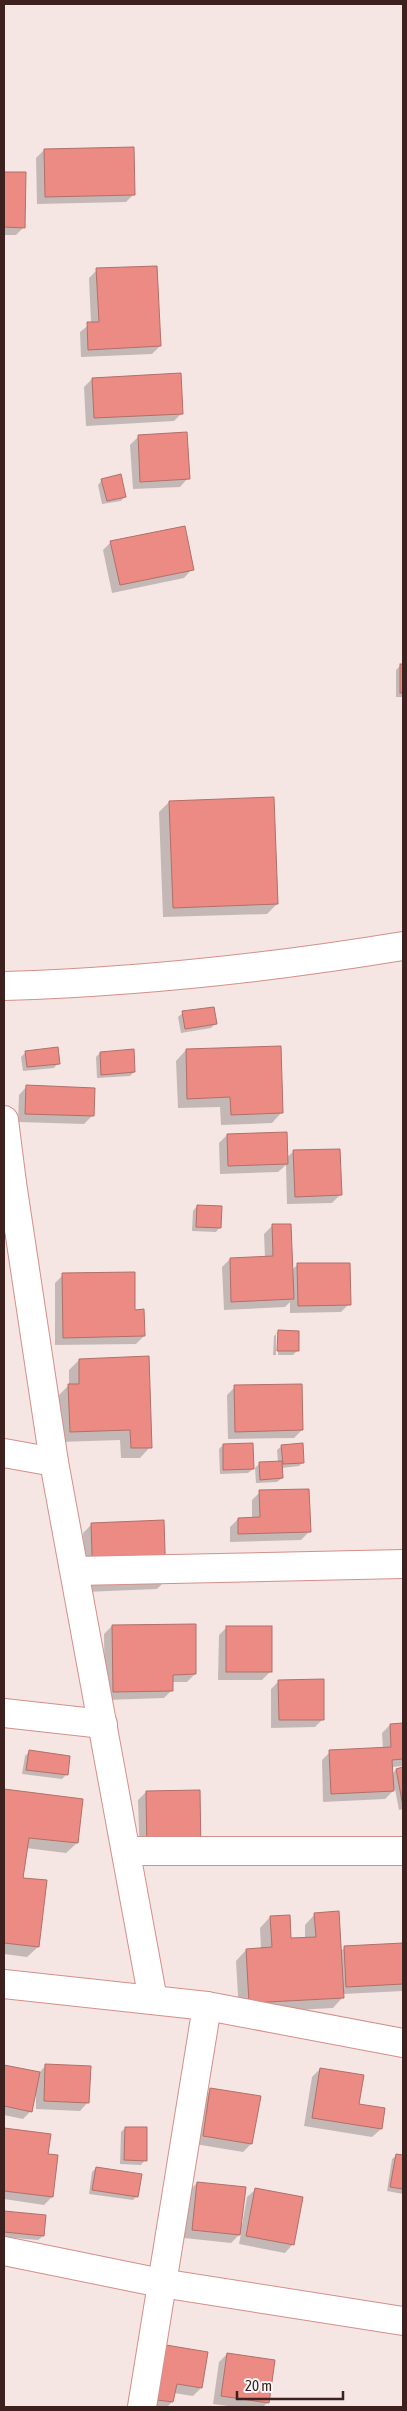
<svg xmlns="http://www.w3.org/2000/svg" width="407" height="2411" viewBox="0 0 407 2411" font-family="'Asap Condensed',sans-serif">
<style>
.shadow{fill:#0003}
.building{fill:#ec8b84;stroke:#b16f69}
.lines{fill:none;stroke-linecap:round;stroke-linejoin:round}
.street-casing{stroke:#d48f89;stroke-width:30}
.street{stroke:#fff;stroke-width:28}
</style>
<rect width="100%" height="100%" fill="#f5e6e4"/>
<g class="shadow">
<path d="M44,150L134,194L126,202L37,204L36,158Z"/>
<path d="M4,173L25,174L24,227L16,235H4Z"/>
<path d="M97,270L160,346L152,354L81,357L80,332L91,323L89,278Z"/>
<path d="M92,379L182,413L174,421L86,426L84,387Z"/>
<path d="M138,437L188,478L180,487L133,489L130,445Z"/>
<path d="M102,480L125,496L121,501L102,504L98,485Z"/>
<path d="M111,542L192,569L184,578L112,593L103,550Z"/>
<path d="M401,665H403V697H396V670Z"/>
<path d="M169,802L277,904L267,914L163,917L159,812Z"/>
<path d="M183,1013L215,1024L211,1028L181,1033L178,1017Z"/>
<path d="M186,1050L282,1112L272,1123L221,1125L220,1107L178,1108L176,1061Z"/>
<path d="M26,1052L58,1063L54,1068L23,1071L21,1057Z"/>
<path d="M100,1053L134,1072L130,1076L97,1078L96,1057Z"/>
<path d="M27,1086L92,1116L84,1124L18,1122L19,1095Z"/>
<path d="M227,1135L286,1158L294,1151L340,1195L332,1203L287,1204L286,1165L278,1172L220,1174L219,1143Z"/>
<path d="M197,1206L220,1227L216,1232L192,1231L193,1211Z"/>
<path d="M272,1226L292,1270L297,1265L349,1304L341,1312L290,1313V1302L285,1307L224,1310L222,1267L230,1259L265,1258L264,1234Z"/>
<path d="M63,1275L134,1311L144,1336L136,1344L55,1345V1283Z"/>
<path d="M278,1332L297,1351L293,1355H278L279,1334H276V1355H273L274,1336Z"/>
<path d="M79,1360L150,1447L140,1458H121L120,1440L60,1442L58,1396L69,1385V1370Z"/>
<path d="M235,1387L302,1430L294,1438L228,1439L227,1395Z"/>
<path d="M223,1445L253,1469L248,1473L220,1474L219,1449Z"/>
<path d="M282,1446L303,1462L299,1466L281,1468L282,1478L277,1482L256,1483L255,1468L260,1463L278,1462L277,1450Z"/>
<path d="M260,1492L309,1532L301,1540L230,1542V1527L238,1519H252V1500Z"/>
<path d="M91,1525L165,1581L157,1589L85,1592L83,1533Z"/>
<path d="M112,1626L195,1674L187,1682H172V1690L164,1698L105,1700L104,1634Z"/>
<path d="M227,1627L270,1672L262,1680H218L219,1635Z"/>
<path d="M279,1681L323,1719L315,1727L271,1728V1689Z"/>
<path d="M403,1724V1766L392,1767V1774L396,1770L403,1768V1809L399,1810L395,1789L385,1799L323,1802L322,1760L330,1752L383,1749L382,1733L390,1725Z"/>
<path d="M29,1752L66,1775L62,1779L22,1774L25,1756Z"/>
<path d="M4,1790L81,1800L77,1843L66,1853L26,1848L22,1879L38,1947L27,1957L4,1954Z"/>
<path d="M199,1791L140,1862L138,1800L146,1792Z"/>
<path d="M315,1914L340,1952L345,1947L403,1945V1991L343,1994V1997L333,2008L239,2013L236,1961L246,1950L261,1949L260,1928L270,1917L290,1940L305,1939V1925Z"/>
<path d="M46,2065L88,2102L80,2111L36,2109V2088L31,2111L23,2119L4,2115V2066L39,2073Z"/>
<path d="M320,2069L358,2105L384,2109L381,2129L372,2137L304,2126L312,2077Z"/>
<path d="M211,2090L251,2144L243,2152L195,2144L203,2098Z"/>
<path d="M125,2128L145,2160L141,2165L120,2164L121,2132Z"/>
<path d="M4,2129L50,2135L47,2155L52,2197L44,2205L4,2199Z"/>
<path d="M397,2155L403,2156V2194L387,2191L392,2159Z"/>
<path d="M96,2168L137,2196L133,2200L89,2194L92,2172Z"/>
<path d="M197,2183L242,2225L247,2197L256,2189L293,2244L285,2253L239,2244L241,2233L231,2243L184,2238L189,2191Z"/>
<path d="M4,2212L45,2216L43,2236L38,2240L4,2237Z"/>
<path d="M167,2346L201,2388L193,2396L174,2393L172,2402L167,2407H149L159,2354Z"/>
<path d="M227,2354L268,2402L263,2407H236L213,2404L219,2362Z"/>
</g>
<g class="building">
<path d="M134,147L135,195L45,197L44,149Z"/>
<path d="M4,172H26L25,228L4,227Z"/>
<path d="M157,266L161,346L88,350L87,322H99L96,268Z"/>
<path d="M181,373L183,414L94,418L92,378Z"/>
<path d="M187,432L190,479L140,482L138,435Z"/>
<path d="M121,474L126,497L107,501L101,479Z"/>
<path d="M185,526L194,570L120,585L110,541Z"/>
<rect x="400" y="664" width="3" height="29"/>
<path d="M274,797L278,904L173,908L169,801Z"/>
<path d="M214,1007L217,1024L185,1029L182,1011Z"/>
<path d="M281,1046L283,1113L231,1115L230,1097L187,1099L186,1049Z"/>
<path d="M58,1047L60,1064L27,1067L25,1051Z"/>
<path d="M134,1049L135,1072L101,1075L100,1052Z"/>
<path d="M26,1085L95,1088L94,1116L25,1114Z"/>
<path d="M287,1132L288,1164L228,1166L227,1134Z"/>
<path d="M340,1149L342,1195L295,1197L293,1150Z"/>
<path d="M197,1205L222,1206L221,1228L196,1227Z"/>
<path d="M272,1224H291L294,1299L231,1302L230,1258L273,1256Z"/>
<path d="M297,1263H350L351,1305L298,1306Z"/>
<path d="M135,1272V1310L144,1309L145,1336L63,1338L62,1273Z"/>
<path d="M278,1330L299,1331V1351H277Z"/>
<path d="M149,1356L152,1448H131L130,1430L70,1432L68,1384H79V1359Z"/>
<path d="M302,1384L303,1430L235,1432L234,1385Z"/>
<path d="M253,1443L254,1469L223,1470V1444Z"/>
<path d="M303,1443L304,1463L283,1464L281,1445Z"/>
<path d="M282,1461L283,1478L260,1480L259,1462Z"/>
<path d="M309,1489L311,1532L238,1534V1518L260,1517L259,1490Z"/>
<path d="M164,1520L166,1582L93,1584L91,1523Z"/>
<path d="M196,1624V1674L173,1675V1691L113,1692L112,1625Z"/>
<rect x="226" y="1626" width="46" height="46"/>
<path d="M324,1679V1720H279L278,1680Z"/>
<path d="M403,1723V1759L392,1760L394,1791L331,1794L329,1750L391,1747L390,1724Z"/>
<path d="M29,1750L70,1756L68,1775L26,1770Z"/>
<path d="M403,1767V1806L396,1769Z"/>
<path d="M4,1789L83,1799L78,1843L29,1838L23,1878L47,1880L39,1947L4,1943Z"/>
<path d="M200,1790L201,1853L147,1855L146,1791Z"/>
<path d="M339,1911L344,1998L249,2003L246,1949L272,1947L270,1916L290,1915L291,1938L316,1937L314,1913Z"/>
<path d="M403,1943V1984L346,1987L344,1946Z"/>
<path d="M45,2064L91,2066L89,2103L44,2101Z"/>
<path d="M4,2065L40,2072L32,2112L4,2106Z"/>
<path d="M320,2068L364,2075L359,2104L385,2108L382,2129L312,2118Z"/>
<path d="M210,2088L261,2096L252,2144L203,2136Z"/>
<path d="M125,2127H147V2161L124,2160Z"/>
<path d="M4,2128L51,2134L48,2154L58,2155L53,2197L4,2191Z"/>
<path d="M396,2154L403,2155V2189L390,2187Z"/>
<path d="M96,2167L142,2174L138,2197L92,2190Z"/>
<path d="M197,2182L246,2187L240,2235L192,2230Z"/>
<path d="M255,2188L303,2197L294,2245L246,2236Z"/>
<path d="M4,2211L46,2215L44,2236L4,2232Z"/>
<path d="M166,2345L208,2352L202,2388L177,2384L173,2402L157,2400Z"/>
<path d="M227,2353L275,2360L269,2403L221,2396Z"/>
</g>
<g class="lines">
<defs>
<g id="street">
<path d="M4,986C140,982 269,968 403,946"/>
<path d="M4,1120L12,1183"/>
<path d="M4,1182L12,1183L54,1462L153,2000"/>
<path d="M4,1453L54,1462"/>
<path d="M75,1571L403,1564"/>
<path d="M4,1713L103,1724"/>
<path d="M126,1851H403"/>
<path d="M4,1984L207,2006L403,2043"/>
<path d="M4,2251L161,2283L403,2321"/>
<path d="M142,2407L207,2006"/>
</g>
</defs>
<use href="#street" class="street-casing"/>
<use href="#street" class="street"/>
</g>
<rect width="407" height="2411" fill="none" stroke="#3d211f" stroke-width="10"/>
<path d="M237 2391v8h106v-8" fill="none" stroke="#3d211f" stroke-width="2.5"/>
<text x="245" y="2391" font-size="15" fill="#3d211f" stroke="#f7f7f7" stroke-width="4" paint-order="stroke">20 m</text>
</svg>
